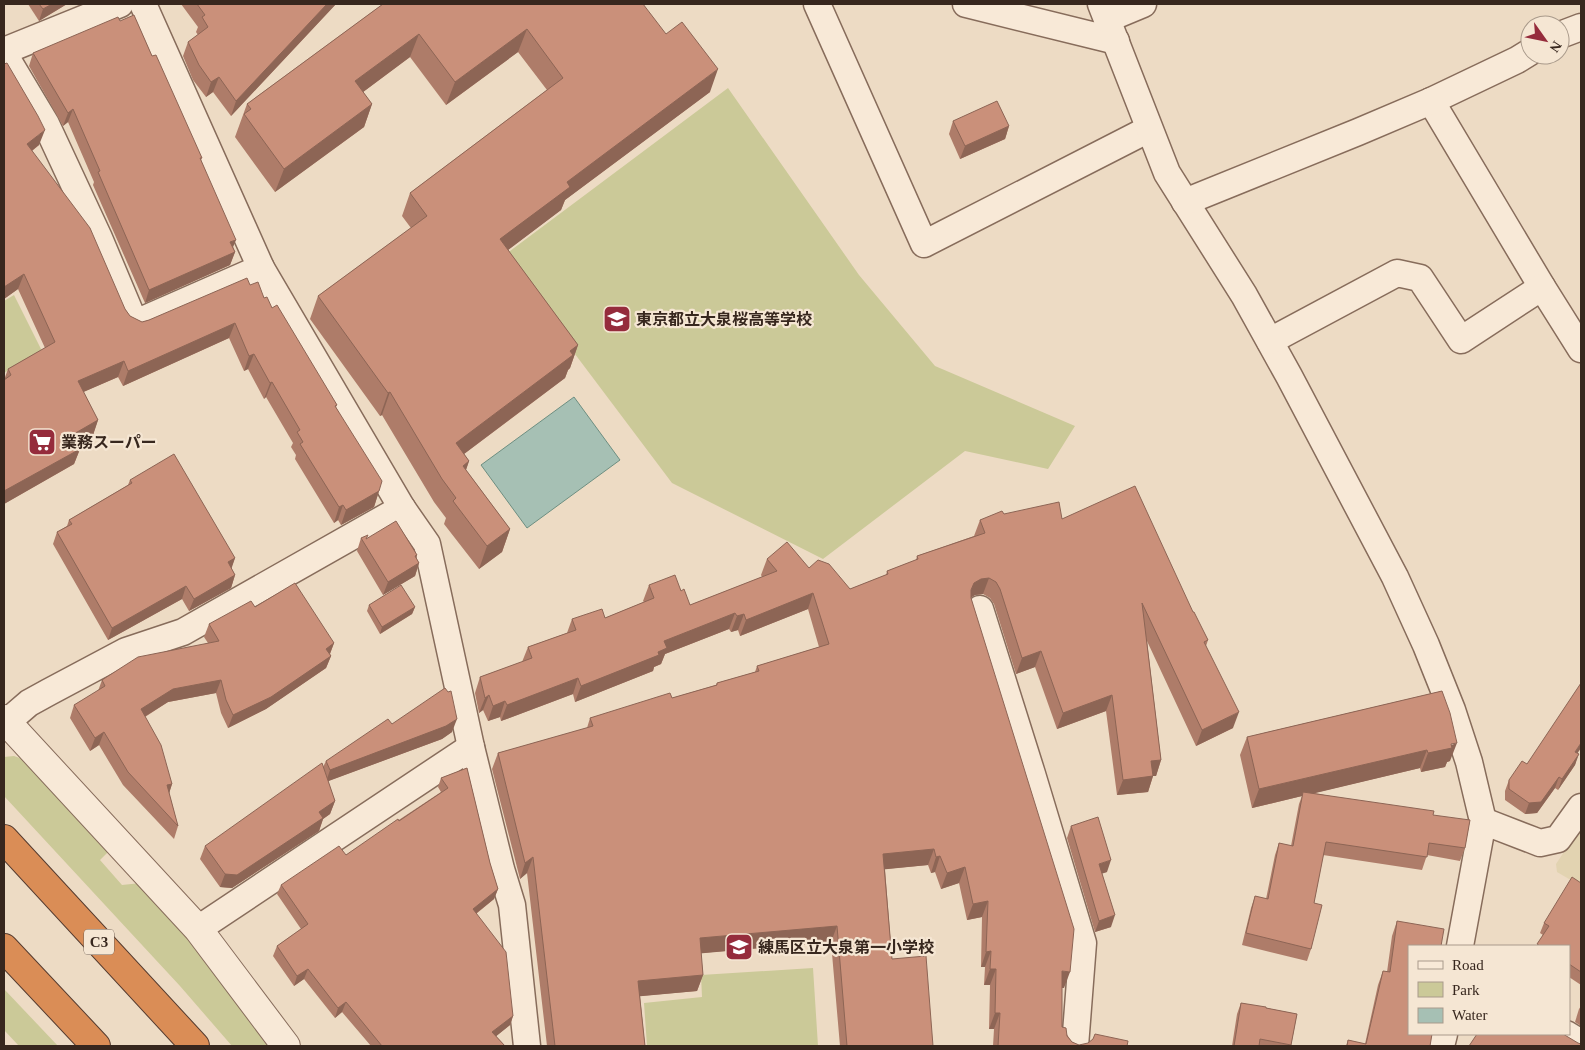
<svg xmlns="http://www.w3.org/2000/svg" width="1585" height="1050" viewBox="0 0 1585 1050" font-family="'Times New Roman','Noto Sans JP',serif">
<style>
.farmland{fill:#e2d3b1}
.green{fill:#cbc998}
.water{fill:#a6c0b4;stroke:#6d8e81}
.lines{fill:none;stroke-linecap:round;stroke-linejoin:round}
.minor-casing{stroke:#876c5b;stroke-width:29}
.tertiary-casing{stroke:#876c5b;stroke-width:30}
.motorway-casing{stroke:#553b2f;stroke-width:30}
.minor{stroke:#f8e9d7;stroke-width:26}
.tertiary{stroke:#f8e9d7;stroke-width:28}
.motorway{stroke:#da8d56;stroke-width:28}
.wall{fill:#ae7c69}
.shaded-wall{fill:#8d6555}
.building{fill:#ca907a;stroke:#8d6555}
.labels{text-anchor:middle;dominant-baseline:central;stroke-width:4.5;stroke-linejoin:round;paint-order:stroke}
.shield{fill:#f5e6d3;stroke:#706054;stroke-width:1}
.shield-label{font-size:15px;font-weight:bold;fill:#37271e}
.poi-label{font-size:16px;font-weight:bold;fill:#37271e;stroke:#f5e6d3;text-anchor:start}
</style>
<rect width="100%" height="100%" fill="#eddbc4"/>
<path class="farmland" d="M1581,826V886L1557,872L1556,864Z"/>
<g class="green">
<path d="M728,88L859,275L935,366L1075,426L1048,469L965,451L823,559L672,483L502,257Z"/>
<path d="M14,295L42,351L4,373V301Z"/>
<path d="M14,756L25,760L109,851L100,860L122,885L141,883L189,939L270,1046H232L180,986L4,796V757Z"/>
<path d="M813,968L818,1046H647L644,1003L702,997L701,975Z"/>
<path d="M4,989L58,1046H19L4,1030Z"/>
</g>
<path class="water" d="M574,397L620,460L527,528L481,465Z"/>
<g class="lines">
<defs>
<g id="minor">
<path d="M143,4L261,268L402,508L427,544L471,747L501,869L512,905L527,1046"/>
<path d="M817,4L924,244L1149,129"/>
<path d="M966,4L1116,41"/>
<path d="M1101,4L1167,173L1244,295L1289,376L1395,577L1426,645L1452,710L1469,762L1483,821L1460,946"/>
<path d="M1107,19L1143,4"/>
<path d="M1560,35L1581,27"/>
<path d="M4,51L120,4"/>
<path d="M4,54L46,124L99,238L133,319L138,322L261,268"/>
<path d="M1431,101L1542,287L1581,349"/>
<path d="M1185,202L1358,132L1431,101L1517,60L1530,52"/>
<path d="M1270,341L1397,273L1420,278L1461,340L1542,287"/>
<path d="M980,609L1032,774L1083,943L1075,1046"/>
<path d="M7,722L29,703L49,692L126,651L183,632L402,508"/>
<path d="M1483,821L1540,843L1558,839L1581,807"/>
<path d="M198,929L471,747"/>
<path d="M1566,1034L1581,1043"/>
<path d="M1441,1046L1444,1034"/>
</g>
<path id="tertiary" d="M4,719L198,929L286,1046"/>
<g id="motorway">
<path d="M4,839L195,1046"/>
<path d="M4,948L96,1046"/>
</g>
</defs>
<use href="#minor" class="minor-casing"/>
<use href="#tertiary" class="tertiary-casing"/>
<use href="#motorway" class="motorway-casing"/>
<use href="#minor" class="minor"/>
<use href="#tertiary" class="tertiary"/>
<use href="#motorway" class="motorway"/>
</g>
<g class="wall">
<path d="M28,4H67L39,21Z"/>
<path d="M181,4H336L231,116L213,92L206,97L193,80L183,56L188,42L198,35L196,32L198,27Z"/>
<path d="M383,4L666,34L710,92L565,200L561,210L508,250L578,345L570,368L568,370L565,378L464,454L469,461L466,470L510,529L502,552L479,569L444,524L446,518L434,502L382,415L380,416L310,319L318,296L411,228L402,216L410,193L547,90L518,52L446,105L410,57L363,92L372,104L364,127L275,192L235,137L247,104Z"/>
<path d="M120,21L152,56L202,158L201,160L235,252L230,265L145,303L93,185L94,182L68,122L63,126L29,66L33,53Z"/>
<path d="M4,64L39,145L32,151L125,309L130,316L142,322L149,320L250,285L264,298L337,405L336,407L379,491L374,507L341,525L338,520L334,523L295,459L296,455L291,447L293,443L266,397L264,399L248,369L244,371L229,338L123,386L118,377L83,392L98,420L93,435L77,444L80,449L74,464L4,504V380L8,369L45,348L18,289L4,299Z"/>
<path d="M953,121L1009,126L1005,139L960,159L949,134Z"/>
<path d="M130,480L235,558L231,568L235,575L231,588L189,611L182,599L108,640L53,544L57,532L67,526L69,520L128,485Z"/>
<path d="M1004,514L1062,519L1193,612L1208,640L1206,646L1233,728L1196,746L1147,641L1161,760L1156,776H1153L1148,792L1117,795L1106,711L1057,729L1035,667L1016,674L994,604L990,598L983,594L975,595L971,597L1064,988H1062V1027L1072,1042L1079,1045L1127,1046H993L994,1029H989L990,985H984L985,967H981L982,917L967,920L959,883L941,889L935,872L931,873L928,865L885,869L892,959L933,1046H840L831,942L701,953L703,975L697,991L640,996L645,1046H547L527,873L520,879L492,769L498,753L587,728L590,718L672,698L716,685L717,683L755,672L757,666L819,647L808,609L740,636L738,630L731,632L729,629L665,654L661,664L654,667L653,671L575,702L573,694L501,721L500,717L488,721L483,710L479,713L475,693L480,677L522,662L528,647L567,633L572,619L605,618L644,602L643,601L649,585L681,591L690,605L762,577L761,575L767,559L809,568L850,589L886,575L887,571L916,560L917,556L974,536L980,520Z"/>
<path d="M361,538L417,555L416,558L419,563L415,576L383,595L357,551Z"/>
<path d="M369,605L415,607L412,614L380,634L367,611Z"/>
<path d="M255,607L334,643L330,654L331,656L326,668L266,709L228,728L221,713L216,693L168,702L145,717L172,784L169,793L178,826L174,839L123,785L99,745L90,751L70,718L74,705L98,691L102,680L208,643L204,637L209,624Z"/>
<path d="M1442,691L1450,761L1447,762L1445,767L1421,772L1420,768L1314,793L1433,815L1465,848L1460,861L1427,855L1422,870L1323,855L1314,903L1311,949L1307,961L1242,945L1251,908L1255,896L1266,899L1275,855L1279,843L1291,846L1299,804L1302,796L1252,808L1240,755L1247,737Z"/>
<path d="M392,724L452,732L442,739L328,781L335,801L330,814L323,819L319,831L232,888L220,887L200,859L205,846L323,767L326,761Z"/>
<path d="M1578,753L1575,765L1558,790L1555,788L1537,813L1525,814L1505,800V791L1509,780L1527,764Z"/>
<path d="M467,768L490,863L498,889L494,899L476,914L513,1016L510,1025L496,1036L505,1046H371L342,1012L335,1018L304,979L294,986L273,956L277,946L301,929L277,894L281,885L346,855L441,792L438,787L441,778Z"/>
<path d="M1071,826L1107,872L1102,873L1111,927L1095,932L1067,838Z"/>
<path d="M1581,883V985L1569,977V946H1537L1543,935L1540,933L1544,923Z"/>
<path d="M1397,921L1409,946L1430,1046H1346L1348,1040L1365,1044L1378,985L1383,971L1387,972L1392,936Z"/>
<path d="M1241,1003L1297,1014L1291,1046H1232L1237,1014Z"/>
<path d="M1581,1006V1026L1575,1022L1579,1009Z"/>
</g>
<g class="shaded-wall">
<path d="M52,4H67L39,21L43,9Z"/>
<path d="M327,4H336L231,116L236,101Z"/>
<path d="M527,29L518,52L446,105L455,82Z"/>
<path d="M419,34L410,57L347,104L355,81Z"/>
<path d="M718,69L710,92L565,200L561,210L492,262L500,239L567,182Z"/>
<path d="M219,77L213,92L206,97L211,82Z"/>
<path d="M372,104L364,127L275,192L284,169Z"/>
<path d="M73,109L68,122L63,126L68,113Z"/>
<path d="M1009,126L1005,139L960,159L965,146Z"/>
<path d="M45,130L39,145L21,159L27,144Z"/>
<path d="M236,240L231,252L230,242Z"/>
<path d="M235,252L230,265L145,303L149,290Z"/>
<path d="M24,274L18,289L4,299V287Z"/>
<path d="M235,323L229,338L123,386L128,371Z"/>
<path d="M578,345L570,368L568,370L565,378L448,466L456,443L570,351Z"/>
<path d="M254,354L248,369L244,371L249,356Z"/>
<path d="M124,361L118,377L72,397L78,381Z"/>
<path d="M272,382L266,397L264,399L270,383Z"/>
<path d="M390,392L382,415L380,416L388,393Z"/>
<path d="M98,420L93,435L66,450L72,435Z"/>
<path d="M80,449L74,464L4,504V491Z"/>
<path d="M469,461L461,484L463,466Z"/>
<path d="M379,491L374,507L341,525L346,510Z"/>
<path d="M343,505L338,520L334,523L339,507Z"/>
<path d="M510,529L502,552L479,569L487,546Z"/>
<path d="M417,555L413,567L419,563L415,576L383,595L388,582Z"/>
<path d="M235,558L231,570L228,562Z"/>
<path d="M235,575L231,588L189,611L194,599Z"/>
<path d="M989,578L983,594L975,595L969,599L971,590L974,583L981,579Z"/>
<path d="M186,586L182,599L108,640L112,628Z"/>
<path d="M813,593L808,609L740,636L746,620Z"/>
<path d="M415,607L412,614L380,634L382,627Z"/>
<path d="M735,613L729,629L665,654L661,664L654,667L653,671L575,702L581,686L664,641Z"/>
<path d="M744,614L738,630L731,632L737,616Z"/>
<path d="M334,643L329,656L326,649Z"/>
<path d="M1041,651L1035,667L1016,674L1022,658Z"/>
<path d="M331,656L326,668L266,709L228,728L233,715Z"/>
<path d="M578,678L573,694L501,721L507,705Z"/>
<path d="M221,680L216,693L168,702L136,722L141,709L173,689Z"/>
<path d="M489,695L483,710L479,713L485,698Z"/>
<path d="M1112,695L1106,711L1057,729L1063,713Z"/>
<path d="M505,701L500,717L488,721L493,706Z"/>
<path d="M1239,712L1233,728L1196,746L1202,730Z"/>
<path d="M457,719L452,732L442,739L326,782L330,770Z"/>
<path d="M104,732L99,745L90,751L95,738Z"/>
<path d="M1457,743L1450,761L1447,762L1445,767L1421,772L1428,753Z"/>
<path d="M1581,743V748L1571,763L1575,752Z"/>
<path d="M1427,750L1420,768L1303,796V792L1302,796L1252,808L1259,789Z"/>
<path d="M1579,754L1575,765L1558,790L1562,779Z"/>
<path d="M1161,760L1156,776H1153L1148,792L1117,795L1123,780L1151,761Z"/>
<path d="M1559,777L1555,788L1537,813L1525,814L1529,803Z"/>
<path d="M172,784L168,797L167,785Z"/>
<path d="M335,801L330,814L323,819L319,831L232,888L220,887L225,874Z"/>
<path d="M934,849L928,865L878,870L883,854Z"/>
<path d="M940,856L935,872L931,873L936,857Z"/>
<path d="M533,857L527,873L520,879L525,863Z"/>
<path d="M1111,860L1107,872L1095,876L1099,864Z"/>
<path d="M965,867L959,883L941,889L947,873Z"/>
<path d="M498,889L494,899L469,919L473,909Z"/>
<path d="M988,901L982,917L967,920L973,904Z"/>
<path d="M1115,915L1111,927L1095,932L1099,921Z"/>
<path d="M837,926L831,942L694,954L700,938Z"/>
<path d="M991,951L985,967H981L986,952Z"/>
<path d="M308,969L304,979L294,986L297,976Z"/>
<path d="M990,969H996L990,985H984Z"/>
<path d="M1062,971L1070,972L1064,988L1056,987Z"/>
<path d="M703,975L697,991L632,997L638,981Z"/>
<path d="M346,1002L342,1012L335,1018L338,1008Z"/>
<path d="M995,1013H1000L994,1029H989Z"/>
<path d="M513,1016L510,1025L489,1042L492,1032Z"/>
</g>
<g class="building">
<path d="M39,4H52L43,9Z"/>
<path d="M197,4H327L236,101L219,77L211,82L199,65L188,42L208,27L202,17L205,15Z"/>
<path d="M383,4H643L666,34L682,22L718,69L567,182L570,187L500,239L578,345L570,351L573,355L456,443L469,461L463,466L510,529L487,546L453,501L456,498L442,479L390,392L388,393L318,296L427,216L410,193L563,78L527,29L455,82L419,34L355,81L372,104L284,169L244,114L251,109L247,104Z"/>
<path d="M134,15L152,56L156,55L202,158H200L236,240L230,242L235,252L149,290L98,172L100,171L73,109L68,113L33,53L118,17L120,21Z"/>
<path d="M7,63L38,116L45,130L27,144L90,228L125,309L130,316L142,322L149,320L247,278L250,285L258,282L264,298L267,297L272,308L277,305L337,405L335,406L382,481L379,491L346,510L343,505L339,507L300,444L303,442L297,432L300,430L272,382L270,383L254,354L249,356L235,323L128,371L124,361L78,381L98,420L72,435L80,449L4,491V380L11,375L8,369L55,342L24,274L4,287V64Z"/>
<path d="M997,101L1009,126L965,146L953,121Z"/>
<path d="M174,454L235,558L228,562L235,575L194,599L186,586L112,628L57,532L72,524L69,520L132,483L130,480Z"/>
<path d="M1135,486L1193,612H1194L1208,640L1204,642L1239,712L1202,730L1142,603L1161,760L1151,761L1153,776L1123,780L1112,695L1063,713L1041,651L1022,658L1000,589L996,582L989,578L981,579L974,583L971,590V598L1074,929L1070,972L1062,971V1027L1066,1028L1067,1036L1072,1042L1079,1045L1088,1043L1093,1039L1095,1034L1128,1041L1127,1046H998L1000,1013H995L996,969H990L991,951L986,952L988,901L973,904L965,867L947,873L940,856L936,857L934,849L883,854L892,959L926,956L933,1046H847L837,926L700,938L703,975L638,981L645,1046H555L533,857L525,863L498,753L593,726L590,718L670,693L672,698L717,685V683L759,671L757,666L829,644L813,593L746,620L744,614L737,616L735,613L664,641L667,648L658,652L659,655L581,686L578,678L507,705L505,701L493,706L489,695L485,698L480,677L532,658L528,647L576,630L572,619L602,609L605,618L654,598L649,585L675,575L681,591L684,589L690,605L777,571L767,559L787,542L809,568L818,560L829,564L850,589L888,574L887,571L918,559L917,556L985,533L980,520L1002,511L1004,514L1059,502L1062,519Z"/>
<path d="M396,521L417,555L415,556L419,563L388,582L361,538L368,535L366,539Z"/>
<path d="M295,583L334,643L326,649L331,656L271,697L233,715L226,700L221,680L173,689L141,709L161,745L172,784L167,785L178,826L128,772L104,732L95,738L74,705L105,686L102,680L138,657L219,641L209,624L251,601L255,607Z"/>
<path d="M401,585L415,607L382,627L369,605Z"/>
<path d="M1581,683V743L1575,752L1579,754L1562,779L1559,777L1541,802L1529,803L1509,789V780L1522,761L1527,764Z"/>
<path d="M445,688L448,692L451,691L457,719L446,726L330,770L326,761L388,719L392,724Z"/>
<path d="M1442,691L1450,713L1457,743L1451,744L1452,748L1428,753L1427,750L1259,789L1247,737Z"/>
<path d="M322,763L335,801L319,812L323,818L237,875L225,874L205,846Z"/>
<path d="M467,768L490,863L498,889L473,909L506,952L513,1016L492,1032L505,1046H382L346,1002L338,1008L308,969L297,976L277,946L308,924L281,885L339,846L346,855L398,819L399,821L448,788L441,778Z"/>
<path d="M1303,792L1434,811L1433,815L1470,820L1465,848L1429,843L1427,857L1326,842L1314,903L1322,905L1311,949L1246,933L1255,896L1268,899L1279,843L1293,846Z"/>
<path d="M1098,817L1111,860L1099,864L1115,915L1099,921L1071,826Z"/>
<path d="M1572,877L1581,883V972L1569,964V946H1540L1537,944L1549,926L1544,923Z"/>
<path d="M1397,921L1444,929L1441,946H1409V1034H1432L1430,1046H1347L1348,1040L1366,1044L1383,971L1390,972Z"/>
<path d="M1241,1003L1266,1007V1008L1297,1014L1291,1045L1260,1039L1259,1046H1234Z"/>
<path d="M1477,1034H1563L1578,1043L1581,1044V1046H1469Z"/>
</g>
<defs>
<symbol id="school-square" viewBox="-11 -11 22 22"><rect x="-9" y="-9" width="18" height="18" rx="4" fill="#952c3c" stroke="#f5e6d3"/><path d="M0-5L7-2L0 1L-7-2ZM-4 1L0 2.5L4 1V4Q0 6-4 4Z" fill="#fff"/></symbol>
<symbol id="supermarket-square" viewBox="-11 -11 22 22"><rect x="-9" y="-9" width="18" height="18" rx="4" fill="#952c3c" stroke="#f5e6d3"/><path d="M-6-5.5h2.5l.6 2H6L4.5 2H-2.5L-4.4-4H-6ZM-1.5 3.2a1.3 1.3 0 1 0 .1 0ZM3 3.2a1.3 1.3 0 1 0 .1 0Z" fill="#fff"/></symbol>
</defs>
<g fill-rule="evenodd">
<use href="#school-square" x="601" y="303" width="32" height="32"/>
<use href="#supermarket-square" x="26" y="426" width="32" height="32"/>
<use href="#school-square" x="723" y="931" width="32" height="32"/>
</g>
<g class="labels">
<rect class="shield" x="84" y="929.5" width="30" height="25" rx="4"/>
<g class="shield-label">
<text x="99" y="942">C3</text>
</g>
<g class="poi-label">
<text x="636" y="319">東京都立大泉桜高等学校</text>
<text x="61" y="442">業務スーパー</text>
<text x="758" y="947">練馬区立大泉第一小学校</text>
</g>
</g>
<rect width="1585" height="1050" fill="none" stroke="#37271e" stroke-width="10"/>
<rect x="1408" y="945" width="162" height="90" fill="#f5e6d3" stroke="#a99a8b"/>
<rect x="1418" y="961" width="25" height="8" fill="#f8e9d7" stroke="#a99a8b"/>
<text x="1452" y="970" font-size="15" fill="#37271e">Road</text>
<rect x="1418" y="982" width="25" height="15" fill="#cbc998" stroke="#a99a8b"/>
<text x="1452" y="995" font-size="15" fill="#37271e">Park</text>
<rect x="1418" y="1008" width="25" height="15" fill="#a6c0b4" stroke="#a99a8b"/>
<text x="1452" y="1020" font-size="15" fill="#37271e">Water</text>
<g transform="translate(1545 40) rotate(123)"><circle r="24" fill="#f5e6d3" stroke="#a99a8b"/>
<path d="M0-4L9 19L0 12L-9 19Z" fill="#952c3c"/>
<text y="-8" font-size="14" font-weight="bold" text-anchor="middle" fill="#37271e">N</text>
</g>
</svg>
